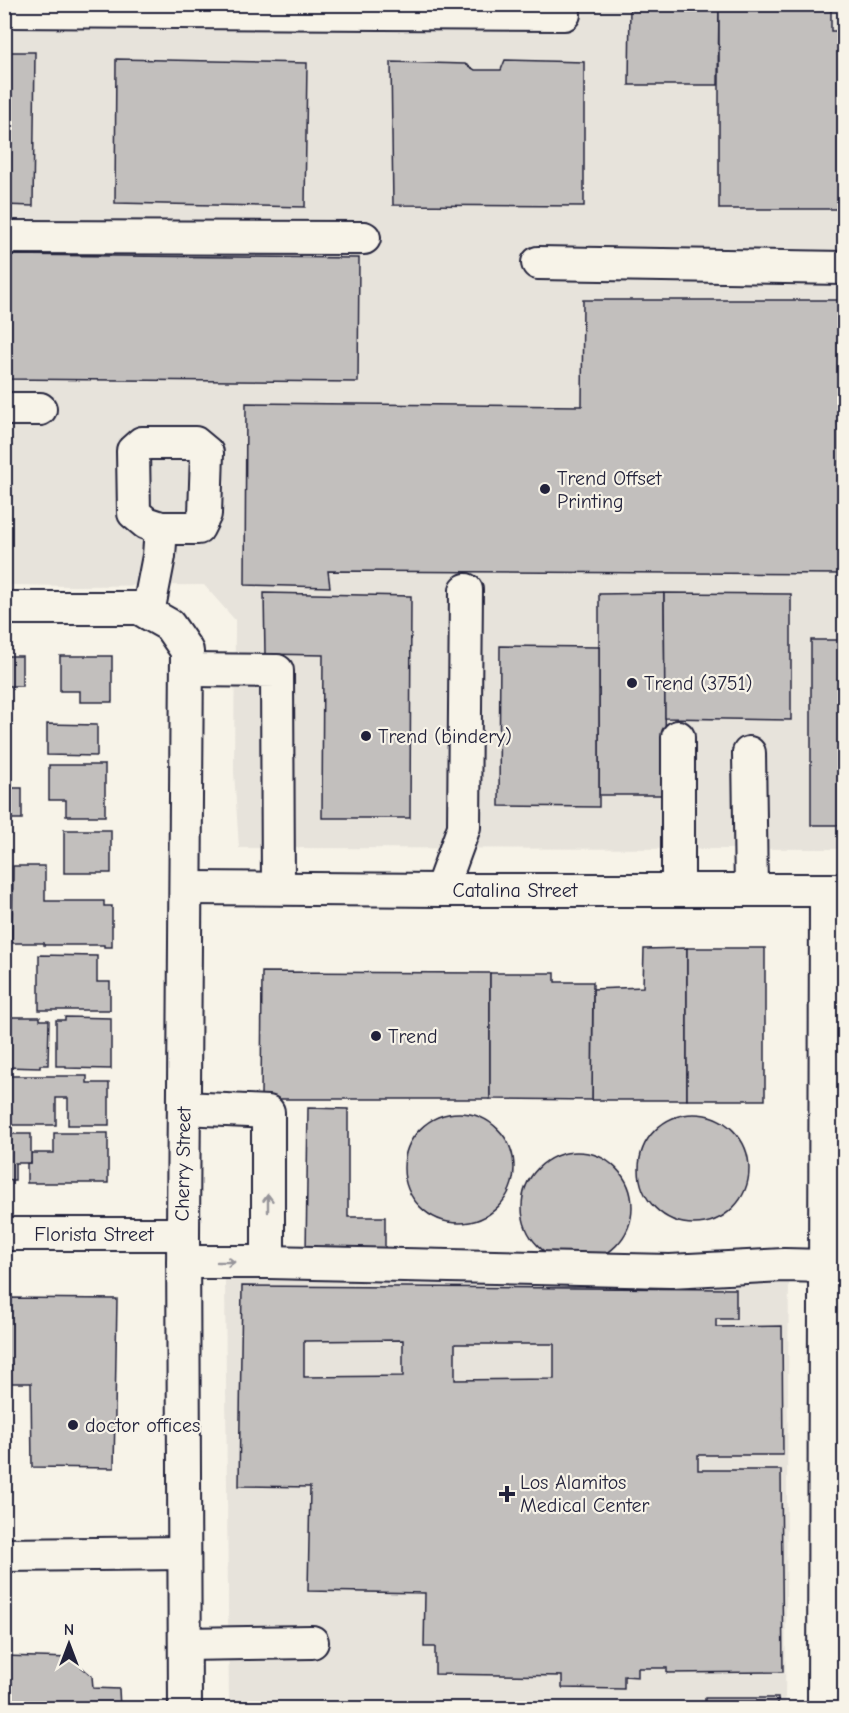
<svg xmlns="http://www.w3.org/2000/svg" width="849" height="1713" viewBox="0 0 849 1713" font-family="'Comic Neue',sans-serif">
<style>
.built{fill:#e7e3db}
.building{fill:#c2bfbd;stroke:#22223b;stroke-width:1.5;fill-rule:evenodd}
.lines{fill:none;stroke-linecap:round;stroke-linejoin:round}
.minor-casing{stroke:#22223b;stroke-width:36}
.minor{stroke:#f7f3e8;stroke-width:32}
.oneway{stroke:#97959a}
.poi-dot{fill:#22223b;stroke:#f7f3e8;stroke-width:2}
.labels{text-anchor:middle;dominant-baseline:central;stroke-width:4.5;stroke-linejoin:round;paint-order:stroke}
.poi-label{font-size:20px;fill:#22223b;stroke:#f7f3e8;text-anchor:start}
.street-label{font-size:20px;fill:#22223b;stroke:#f7f3e8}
</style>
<rect width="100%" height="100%" fill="#f7f3e8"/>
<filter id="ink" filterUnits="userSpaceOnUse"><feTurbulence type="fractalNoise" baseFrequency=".0167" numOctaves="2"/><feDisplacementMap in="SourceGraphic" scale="12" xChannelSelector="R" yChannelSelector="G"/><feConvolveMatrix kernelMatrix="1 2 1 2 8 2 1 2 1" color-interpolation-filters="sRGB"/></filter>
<g filter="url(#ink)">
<g class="built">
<path d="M5,5H844V849L239,848L234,772L235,620L204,585L73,586L5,585Z"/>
<path d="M789,1275L785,1708H229L225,1279L240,1276Z"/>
</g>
<g class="building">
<path d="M630,4H719L718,85H629Z"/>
<path d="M719,4H831V31H844V209H719Z"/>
<path d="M4,52H35L33,206L4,205Z"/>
<path d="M116,59L307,63L305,207L115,203Z"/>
<path d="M505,60L584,62V206L393,205L391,62L465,64L475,70H501Z"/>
<path d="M4,255L359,258L358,382L4,379Z"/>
<path d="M583,300H844V574L328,571L330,587L245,585L246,403L582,406Z"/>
<path d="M264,593L411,596L410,818H322L323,655L265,654Z"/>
<path d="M664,593L666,795H599V594Z"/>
<path d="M664,593L791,594V720L665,718Z"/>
<rect x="811" y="640" width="33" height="185"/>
<path d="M500,646L599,647V807L499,806Z"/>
<path d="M4,656H22V686H8V697H4Z"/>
<path d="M60,656H112V702H80V691H60Z"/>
<path d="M47,724L97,725V756L47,755Z"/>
<path d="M49,765H105V816H66V800H49Z"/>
<rect x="4" y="788" width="18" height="31"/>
<rect x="64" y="830" width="47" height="43"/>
<path d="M13,866H45V901H104V906H112V947H104V945H44V943H12Z"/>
<rect x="4" y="924" width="4" height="28"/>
<path d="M687,948V1100H592L593,989L643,987L644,949Z"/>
<rect x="687" y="948" width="78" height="152"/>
<path d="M39,955L97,956V982H110V1010H39Z"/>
<path d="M4,956H7L6,986H10V1011H4Z"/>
<path d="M262,972L490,973V1099H261Z"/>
<path d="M490,973H555V982H593L592,1100L490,1099Z"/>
<path d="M4,1017H40V1020H49L48,1065H40V1068L4,1067Z"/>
<path d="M65,1017L111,1018V1069L66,1068V1066H56V1020H65Z"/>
<path d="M7,1076H87V1083H109V1125H68V1098H56V1125H7Z"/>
<path d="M308,1108L348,1109V1217H385V1254H306Z"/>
<circle cx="459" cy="1168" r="55"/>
<circle cx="694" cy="1169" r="55"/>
<path d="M54,1133H108V1183H27V1163H31V1153H54Z"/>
<path d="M4,1134H31V1163H15V1180H4Z"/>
<circle cx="577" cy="1207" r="55"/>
<path d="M242,1286L736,1289V1319H716V1327L782,1326L783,1455H698V1470H781L783,1672L667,1673V1668H638V1677L624,1676V1689L562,1688V1676L435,1674V1647H424L425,1593L308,1591L310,1487L239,1486ZM403,1340V1376L304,1377V1341ZM455,1344H554V1379L455,1380Z"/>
<path d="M4,1298L117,1299L114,1468L32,1467L31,1383H4Z"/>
<path d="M4,1656L71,1658L92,1676L93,1688L119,1689L120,1708H4Z"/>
<rect x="705" y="1698" width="73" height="10"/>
</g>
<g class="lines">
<defs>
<g id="minor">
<path d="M4,11L564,14"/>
<path d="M4,237L364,238"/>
<path d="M538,263L844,268"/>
<path d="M4,409H40"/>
<path d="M4,608H139L169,625L187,651L183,1234L185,1708"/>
<path d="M148,613L159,556L161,528H198L205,514L207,453L195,443H142L133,451L134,513L146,523L161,528"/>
<path d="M187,670L277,671L278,888"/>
<path d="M678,737V889"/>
<path d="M749,753L751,890"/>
<path d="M186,888L441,890H844"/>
<path d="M441,890L464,827L466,590"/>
<path d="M184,1108L268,1112V1262"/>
<path d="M4,1234H183"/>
<path d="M183,1262H268L670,1271L784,1265L825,1266"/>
<path d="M4,1555L184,1553"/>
<path d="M185,1644L312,1642"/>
<path d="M824,1708L826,890"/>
</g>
</defs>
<use href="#minor" class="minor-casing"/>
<use href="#minor" class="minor"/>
</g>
<defs><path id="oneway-shaft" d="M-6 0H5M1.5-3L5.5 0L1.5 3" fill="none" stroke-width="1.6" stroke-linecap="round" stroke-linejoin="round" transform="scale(1.5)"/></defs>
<g class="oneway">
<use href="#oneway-shaft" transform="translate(268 1203) rotate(-90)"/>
<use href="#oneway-shaft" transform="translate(226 1262)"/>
</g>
</g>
<g class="poi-dot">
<circle cx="545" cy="489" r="6"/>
<circle cx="632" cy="683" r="6"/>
<circle cx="366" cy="736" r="6"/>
<circle cx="376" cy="1036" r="6"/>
<circle cx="73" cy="1425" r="6"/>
<path d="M504 1485h6v6h6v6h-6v6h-6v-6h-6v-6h6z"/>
</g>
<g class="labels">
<g class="poi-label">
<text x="557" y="478">Trend Offset<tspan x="557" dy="23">Printing</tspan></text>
<text x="644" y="683">Trend (3751)</text>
<text x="378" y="736">Trend (bindery)</text>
<text x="388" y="1036">Trend</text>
<text x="85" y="1425">doctor offices</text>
<text x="520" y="1482">Los Alamitos<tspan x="520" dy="23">Medical Center</tspan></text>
</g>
<g class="street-label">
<text x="515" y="890">Catalina Street</text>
<text transform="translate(183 1164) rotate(-89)">Cherry Street</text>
<text x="94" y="1234">Florista Street</text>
</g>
</g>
<rect width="849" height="1713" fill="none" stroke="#f7f3e8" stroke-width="24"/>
<rect x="12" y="12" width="825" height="1689" fill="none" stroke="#22223b" stroke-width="2" filter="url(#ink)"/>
<g transform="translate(69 1644)" stroke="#f7f3e8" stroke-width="4.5" paint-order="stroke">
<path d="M0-4.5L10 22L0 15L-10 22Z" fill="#22223b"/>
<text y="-9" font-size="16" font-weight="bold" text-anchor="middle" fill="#22223b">N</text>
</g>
</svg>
